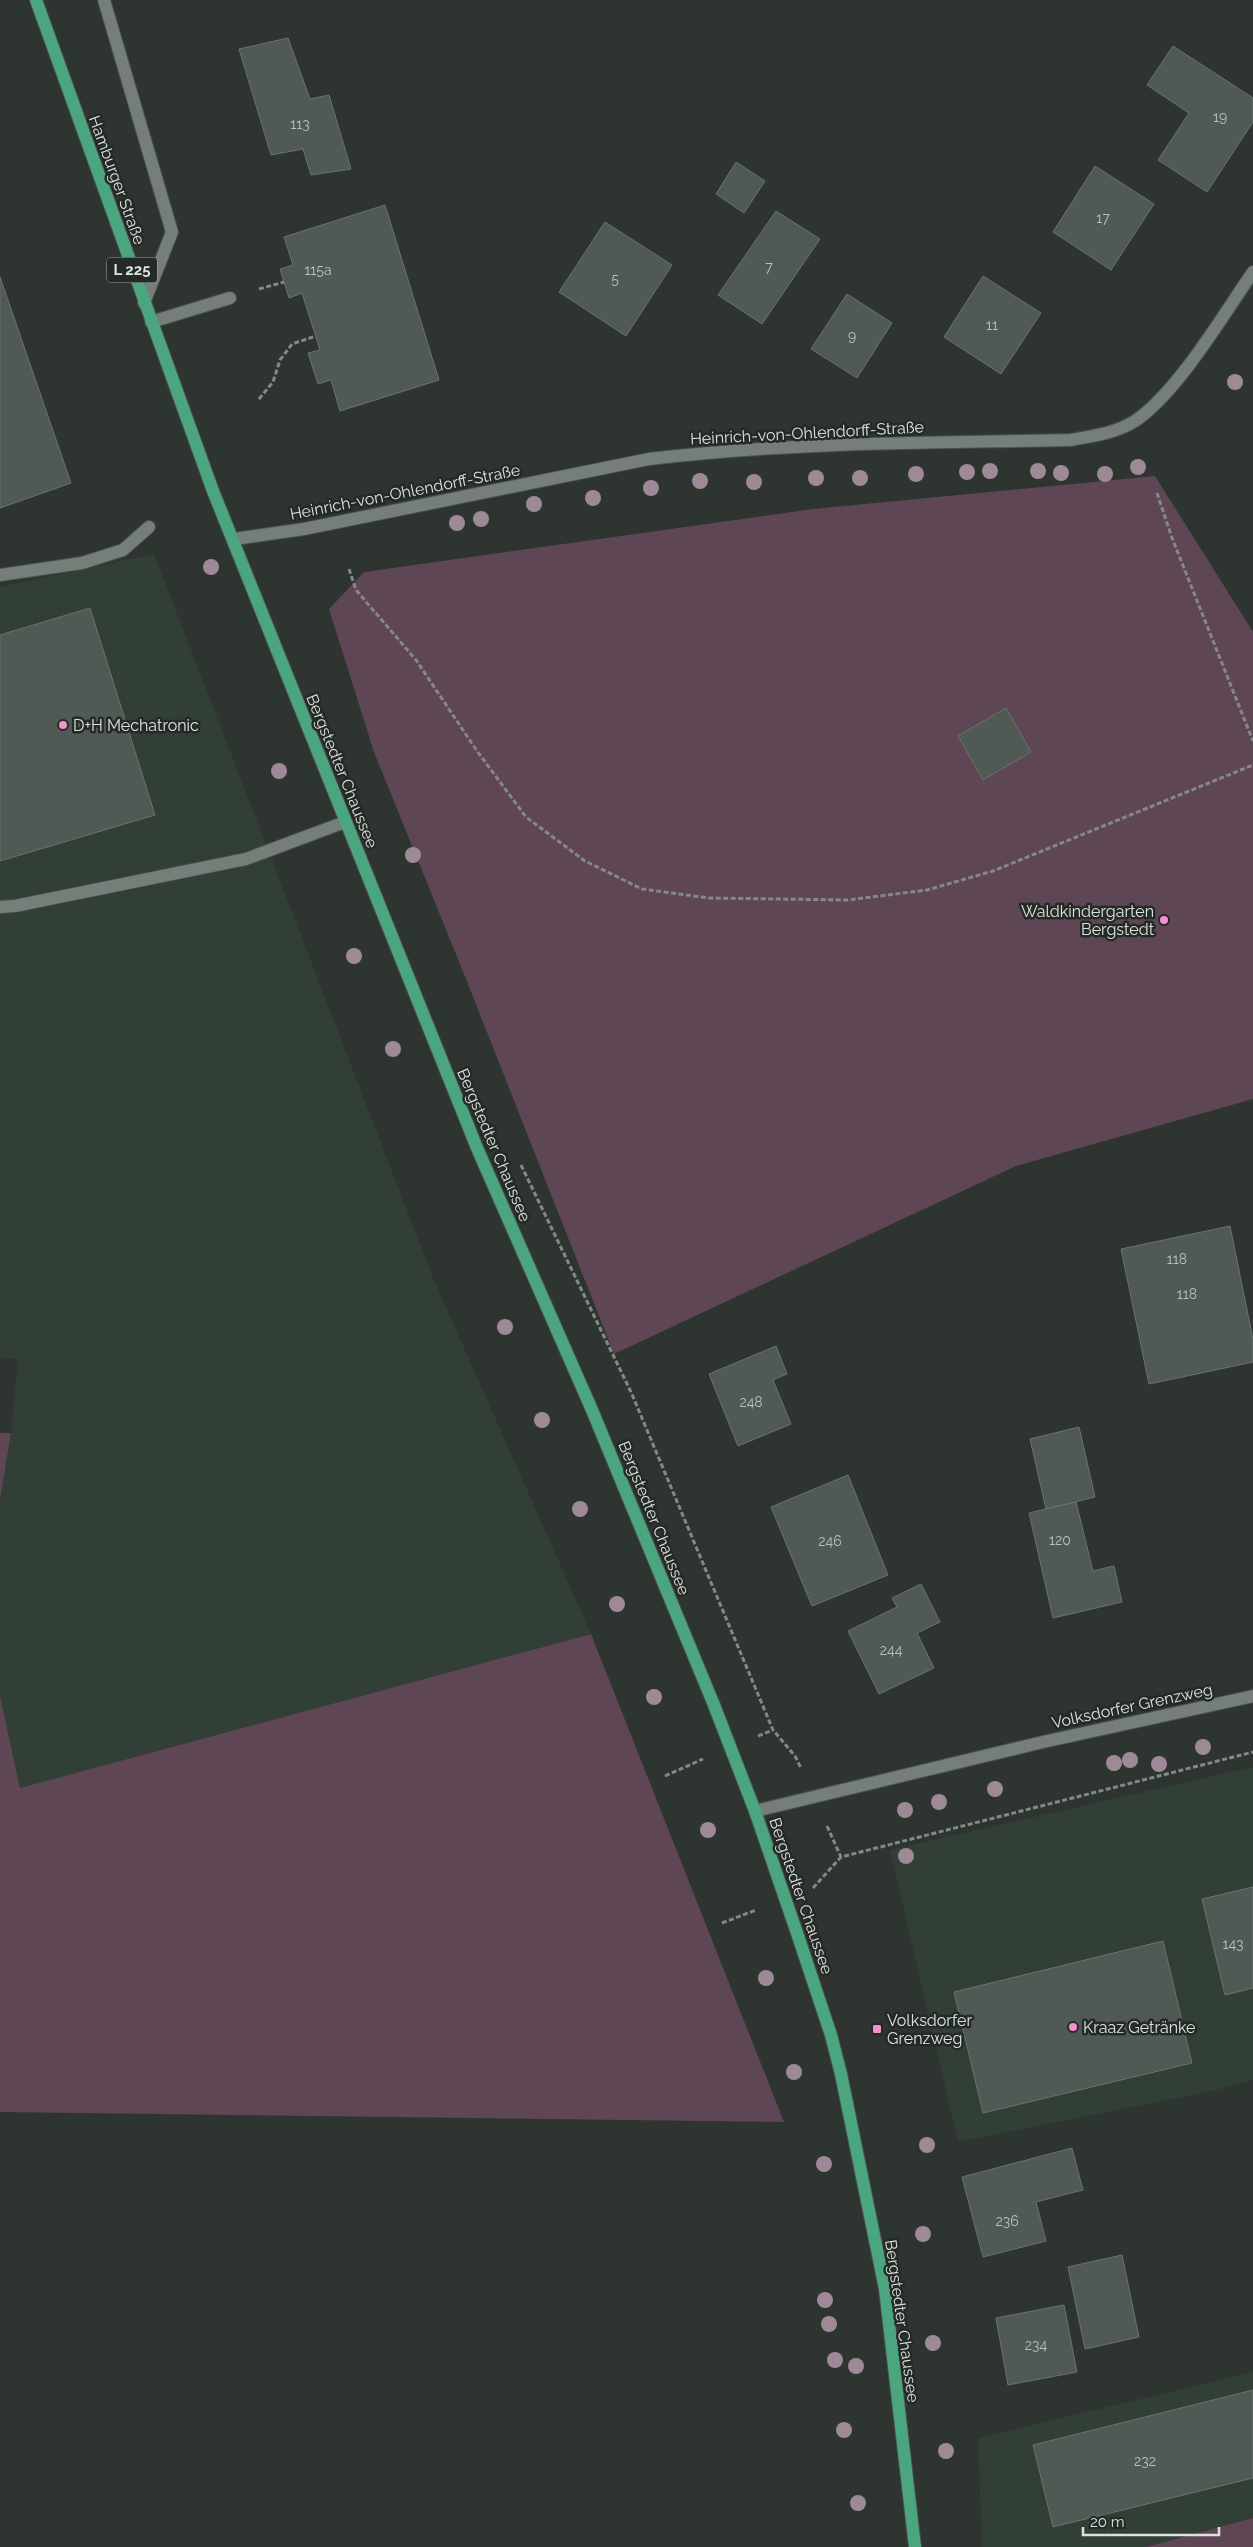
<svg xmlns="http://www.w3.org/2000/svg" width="1253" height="2547" viewBox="0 0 1253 2547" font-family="Raleway,sans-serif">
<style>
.built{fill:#313f37}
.green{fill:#5e4654}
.building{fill:#515954;stroke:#6a736e}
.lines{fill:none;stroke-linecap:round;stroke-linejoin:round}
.service-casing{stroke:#4a504c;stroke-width:14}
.minor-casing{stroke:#4a504c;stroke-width:14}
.tertiary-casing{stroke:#4a504c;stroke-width:14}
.primary-casing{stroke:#4a504c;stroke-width:14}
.path{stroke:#838986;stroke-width:3;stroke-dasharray:5 2.5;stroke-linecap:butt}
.service{stroke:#757e79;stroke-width:12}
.minor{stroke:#757e79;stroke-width:12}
.tertiary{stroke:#757e79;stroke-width:12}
.primary{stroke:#4ba67f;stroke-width:12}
.tree{fill:#9e8a96}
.poi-dot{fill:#f690d0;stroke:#242b27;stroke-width:2}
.labels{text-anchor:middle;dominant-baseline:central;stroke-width:5;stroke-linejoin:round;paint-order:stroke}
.number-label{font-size:14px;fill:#bac0bc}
.shield{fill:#242b27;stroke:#a6aba8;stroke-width:1}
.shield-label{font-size:15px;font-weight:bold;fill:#dde2df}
.street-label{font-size:16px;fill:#dde2df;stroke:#242b27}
.poi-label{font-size:16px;fill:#dde2df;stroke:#242b27;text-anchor:start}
</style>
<rect width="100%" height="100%" fill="#2e3531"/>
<g class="built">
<path d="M154,554L433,1278L591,1634L20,1788L0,1696V1500L11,1433L18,1359L0,1358V587Z"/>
<path d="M1253,1767V2080L1212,2091L958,2142L890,1850Z"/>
<path d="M1253,2372V2518L1146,2547H982L978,2438Z"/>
</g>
<g class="green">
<path d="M1155,476L1253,632V1099L1016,1166L614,1354L464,974L374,752L329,609L364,572L813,509Z"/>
<path d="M0,1433H11L0,1500Z"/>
<path d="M591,1634L784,2122L0,2112V1696L20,1788Z"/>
<path d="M1253,2518V2547H1146Z"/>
</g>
<g class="building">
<path d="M288,38L310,99L329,95L351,169L311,175L303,149L271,155L239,49Z"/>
<path d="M1173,46L1253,98V122L1207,192L1158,160L1189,113L1147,85Z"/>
<path d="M736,162L765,181L744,213L716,194Z"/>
<path d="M1095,166L1154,204L1111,270L1053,232Z"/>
<path d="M385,205L439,380L340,411L331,380L318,384L308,353L320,350L302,293L289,298L280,269L293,265L284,237Z"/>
<path d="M776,211L820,239L762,324L718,295Z"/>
<path d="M605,222L672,265L626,336L559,292Z"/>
<path d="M983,276L1041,313L1001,374L944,337Z"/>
<path d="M0,277L71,483L0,508Z"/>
<path d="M847,294L892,323L857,378L811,349Z"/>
<path d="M90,608L155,815L0,861V635Z"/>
<path d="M1006,708L1031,752L983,780L958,736Z"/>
<path d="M1230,1226L1253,1339V1362L1149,1384L1121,1249Z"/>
<path d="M776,1346L787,1374L773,1380L791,1424L738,1446L709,1374Z"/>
<path d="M1079,1427L1095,1497L1046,1509L1030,1439Z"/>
<path d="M848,1475L888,1575L812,1606L771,1507Z"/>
<path d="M1076,1502L1093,1571L1114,1566L1122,1602L1053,1618L1029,1513Z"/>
<path d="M921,1584L940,1622L917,1633L934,1668L879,1694L848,1631L897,1607L892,1598Z"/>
<path d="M1253,1887V1988L1225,1995L1202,1899Z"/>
<path d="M1163,1941L1192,2063L983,2113L954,1992Z"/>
<path d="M1072,2148L1083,2190L1036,2202L1046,2241L983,2257L962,2177Z"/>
<path d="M1122,2255L1139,2337L1085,2349L1068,2267Z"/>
<path d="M1064,2305L1077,2372L1008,2385L996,2318Z"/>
<path d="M1253,2390V2478L1053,2527L1033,2445Z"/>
</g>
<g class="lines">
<defs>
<g id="service">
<path d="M104,0L172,232L144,303"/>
<path d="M151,322L230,298"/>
<path d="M0,575L82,563L123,550L149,527"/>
<path d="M0,907L15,906L246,859L345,822"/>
</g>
<path id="minor" d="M234,539L304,529L649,459C789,442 930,443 1070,440C1093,436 1116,433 1135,421C1178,392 1223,315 1253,272"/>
<path id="tertiary" d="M755,1811L1043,1742L1253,1696"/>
<path id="primary" d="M36,0L213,491L477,1148L592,1410L714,1705L755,1811L798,1936L831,2035L841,2074L885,2289L915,2547"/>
</defs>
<use href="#service" class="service-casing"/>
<use href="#minor" class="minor-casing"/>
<use href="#tertiary" class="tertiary-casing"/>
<use href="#primary" class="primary-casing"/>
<g class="path">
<path d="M259,289L284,282"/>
<path d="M259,399L273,382L280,360L292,344L316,336"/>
<path d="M1157,493L1172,538L1253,741"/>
<path d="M349,569L356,590L416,660L477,751L526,817L585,861L642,889L709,898L848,900L927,890L993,871L1253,765"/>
<path d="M521,1165L631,1392L773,1730L795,1756L801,1768"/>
<path d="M758,1736L773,1730"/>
<path d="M665,1776L703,1759"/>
<path d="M827,1826L841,1857"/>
<path d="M813,1888L841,1857L1253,1752"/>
<path d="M722,1923L756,1910"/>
</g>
<use href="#service" class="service"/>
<use href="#minor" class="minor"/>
<use href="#tertiary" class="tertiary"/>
<use href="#primary" class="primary"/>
</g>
<g class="tree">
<circle cx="1235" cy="382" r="8"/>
<circle cx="1138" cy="467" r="8"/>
<circle cx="990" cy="471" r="8"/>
<circle cx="1038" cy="471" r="8"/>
<circle cx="967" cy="472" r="8"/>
<circle cx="1061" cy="473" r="8"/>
<circle cx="916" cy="474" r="8"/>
<circle cx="1105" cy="474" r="8"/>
<circle cx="816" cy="478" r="8"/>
<circle cx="860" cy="478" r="8"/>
<circle cx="700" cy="481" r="8"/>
<circle cx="754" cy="482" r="8"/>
<circle cx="651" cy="488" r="8"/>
<circle cx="593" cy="498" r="8"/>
<circle cx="534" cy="504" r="8"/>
<circle cx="481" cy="519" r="8"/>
<circle cx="457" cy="523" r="8"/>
<circle cx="211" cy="567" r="8"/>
<circle cx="279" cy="771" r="8"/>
<circle cx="413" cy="855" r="8"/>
<circle cx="354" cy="956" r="8"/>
<circle cx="393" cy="1049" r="8"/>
<circle cx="505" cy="1327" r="8"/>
<circle cx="542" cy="1420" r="8"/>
<circle cx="580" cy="1509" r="8"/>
<circle cx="617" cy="1604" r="8"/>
<circle cx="654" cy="1697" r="8"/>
<circle cx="1203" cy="1747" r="8"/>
<circle cx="1130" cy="1760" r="8"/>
<circle cx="1114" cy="1763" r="8"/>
<circle cx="1159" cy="1764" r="8"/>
<circle cx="995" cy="1789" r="8"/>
<circle cx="939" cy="1802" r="8"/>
<circle cx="905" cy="1810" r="8"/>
<circle cx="708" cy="1830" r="8"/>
<circle cx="906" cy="1856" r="8"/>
<circle cx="766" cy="1978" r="8"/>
<circle cx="794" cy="2072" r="8"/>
<circle cx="927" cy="2145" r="8"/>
<circle cx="824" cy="2164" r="8"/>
<circle cx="923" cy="2234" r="8"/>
<circle cx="825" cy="2300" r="8"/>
<circle cx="829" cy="2324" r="8"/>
<circle cx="933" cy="2343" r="8"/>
<circle cx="835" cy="2360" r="8"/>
<circle cx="856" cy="2366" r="8"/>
<circle cx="844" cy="2430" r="8"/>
<circle cx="946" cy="2451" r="8"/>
<circle cx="858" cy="2503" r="8"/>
</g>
<g class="poi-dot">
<circle cx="63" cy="725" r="5"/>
<circle cx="1164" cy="920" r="5"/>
<circle cx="1073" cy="2027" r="5"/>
<rect x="872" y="2024" width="10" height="10" rx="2.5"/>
</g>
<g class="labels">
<g class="number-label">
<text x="1220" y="117">19</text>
<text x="300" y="124">113</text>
<text x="1103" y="218">17</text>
<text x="769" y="267">7</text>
<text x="318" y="270">115a</text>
<text x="615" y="279">5</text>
<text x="992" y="325">11</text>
<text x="852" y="336">9</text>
<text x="1177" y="1259">118</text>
<text x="1187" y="1294">118</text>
<text x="751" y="1402">248</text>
<text x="1060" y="1540">120</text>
<text x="830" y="1541">246</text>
<text x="891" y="1650">244</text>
<text x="1233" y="1944">143</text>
<text x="1007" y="2221">236</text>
<text x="1036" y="2345">234</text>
<text x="1145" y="2461">232</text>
</g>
<rect class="shield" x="107" y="257.5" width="50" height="25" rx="4"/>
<g class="shield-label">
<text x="132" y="270">L 225</text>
</g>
<g class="street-label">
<text transform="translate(117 180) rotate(70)">Hamburger Straße</text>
<text transform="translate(807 433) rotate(-3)">Heinrich-von-Ohlendorff-Straße</text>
<text transform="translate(405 492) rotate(-11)">Heinrich-von-Ohlendorff-Straße</text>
<text transform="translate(342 771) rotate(68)">Bergstedter Chaussee</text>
<text transform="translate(494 1145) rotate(67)">Bergstedter Chaussee</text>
<text transform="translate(654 1518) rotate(68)">Bergstedter Chaussee</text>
<text transform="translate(1132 1706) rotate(-12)">Volksdorfer Grenzweg</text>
<text transform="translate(801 1896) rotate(71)">Bergstedter Chaussee</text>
<text transform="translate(902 2321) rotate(82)">Bergstedter Chaussee</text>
</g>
<g class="poi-label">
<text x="73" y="725">D+H Mechatronic</text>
<text x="1154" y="911" text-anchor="end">Waldkindergarten<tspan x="1154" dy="18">Bergstedt</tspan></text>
<text x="887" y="2020">Volksdorfer<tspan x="887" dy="18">Grenzweg</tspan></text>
<text x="1083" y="2027">Kraaz Getränke</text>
</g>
</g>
<path d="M1083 2527v8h136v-8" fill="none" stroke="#dde2df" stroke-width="2.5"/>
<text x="1090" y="2527" font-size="15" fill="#dde2df" stroke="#242b27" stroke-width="4" paint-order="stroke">20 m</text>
</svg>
